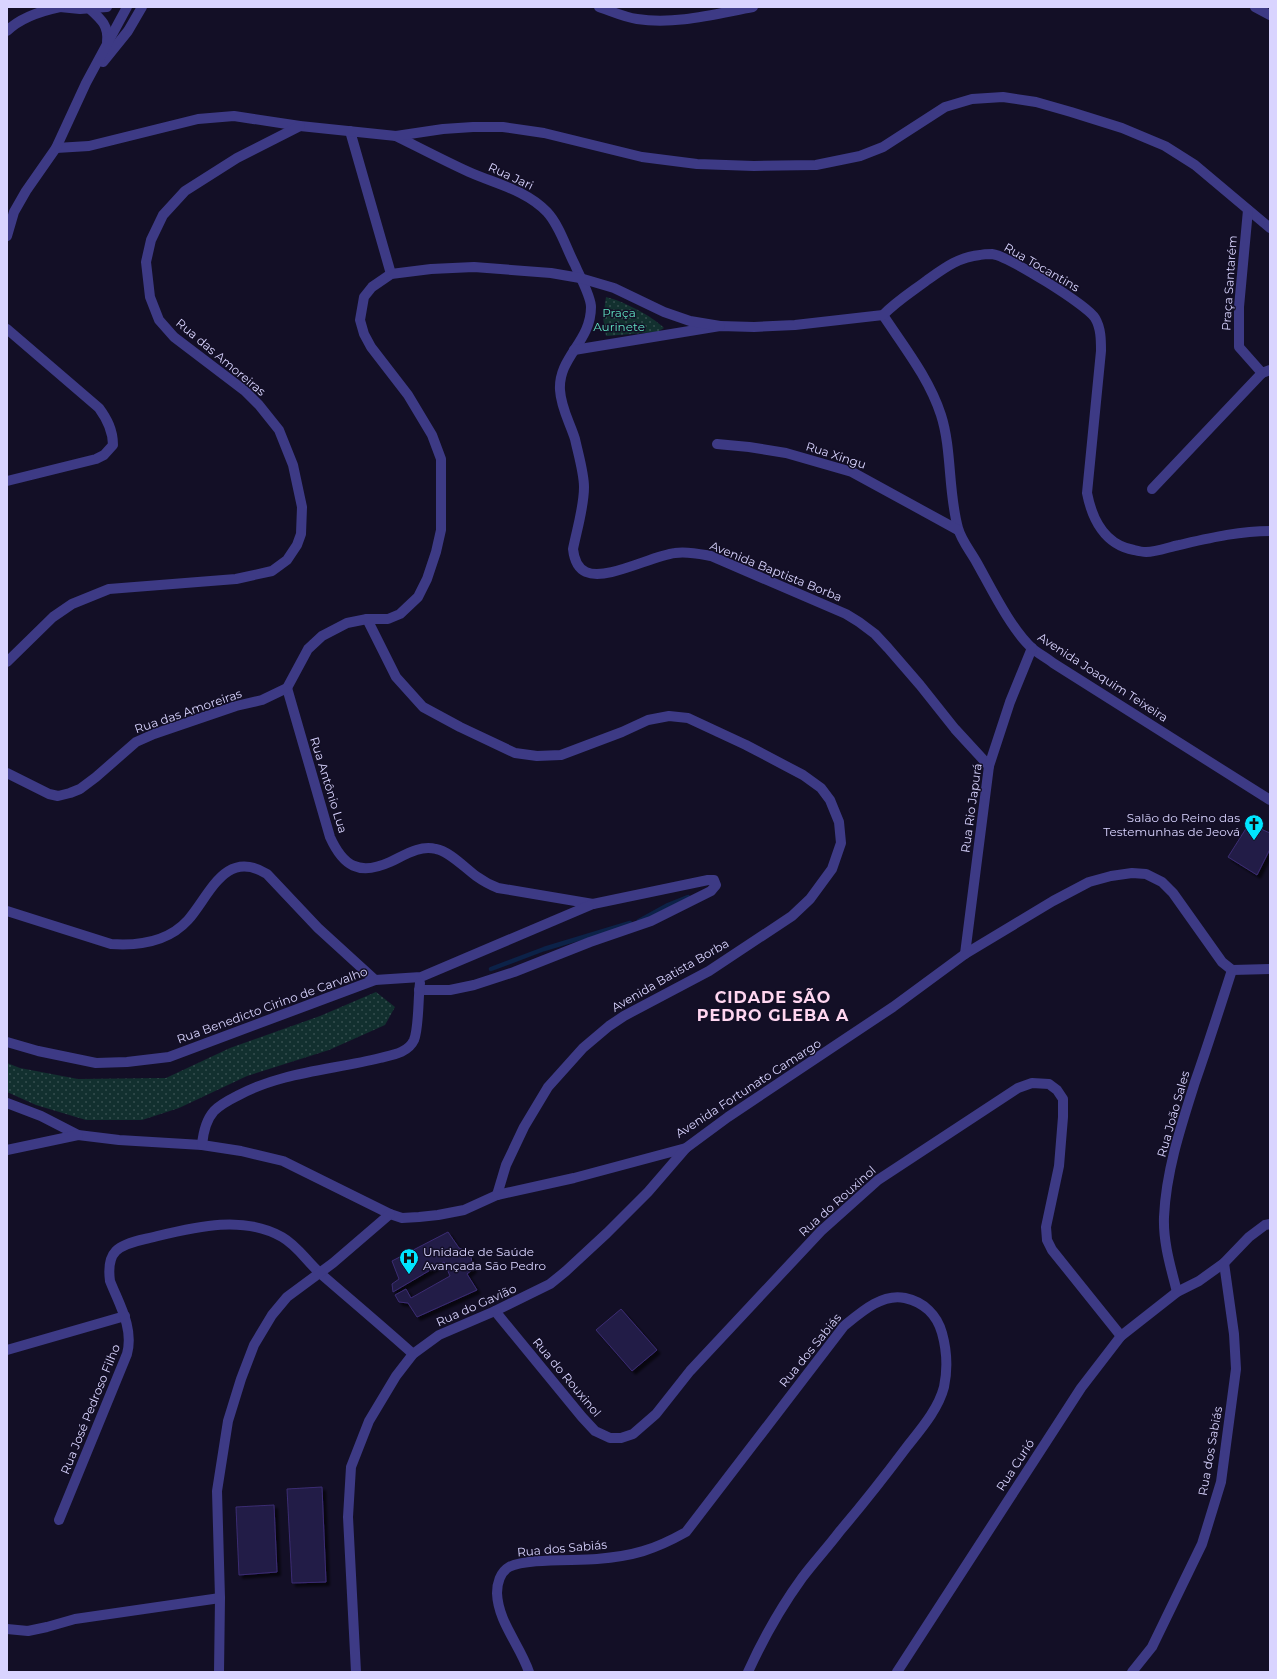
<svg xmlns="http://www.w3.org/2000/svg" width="1277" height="1679" viewBox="0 0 1277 1679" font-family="Montserrat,sans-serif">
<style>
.park{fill:url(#park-dots)}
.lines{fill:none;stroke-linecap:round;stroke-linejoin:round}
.stream{stroke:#0c2248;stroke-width:4.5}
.building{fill:#241b47;stroke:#3b2d73;filter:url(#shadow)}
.minor{stroke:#3d3a85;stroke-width:10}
.labels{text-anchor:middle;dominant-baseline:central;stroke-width:3;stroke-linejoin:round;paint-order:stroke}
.street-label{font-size:12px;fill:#d9d4ff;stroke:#130f26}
.park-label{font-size:12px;fill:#5fe0c0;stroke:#130f26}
.poi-label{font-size:12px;fill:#d9d4ff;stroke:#130f26;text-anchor:end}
.district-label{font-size:16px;font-weight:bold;letter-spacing:1px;fill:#ffd6f0;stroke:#130f26}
</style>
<defs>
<pattern id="park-dots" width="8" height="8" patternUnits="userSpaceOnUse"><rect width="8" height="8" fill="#12302f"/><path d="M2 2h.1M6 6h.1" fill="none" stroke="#344d4e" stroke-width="1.8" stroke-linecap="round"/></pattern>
<filter id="shadow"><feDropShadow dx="3.5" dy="3.5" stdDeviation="1" flood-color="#0009"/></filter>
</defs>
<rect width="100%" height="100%" fill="#130f26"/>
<g class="park">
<path d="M606,297C623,301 652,316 664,328L657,332L606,336L603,318Z"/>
<path d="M376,992L395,1007L385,1025L329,1050L247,1076L179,1108L142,1120H86L36,1105L7,1092V1063L20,1068L78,1079L166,1078L230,1048L320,1016Z"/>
</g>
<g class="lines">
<g class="stream">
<path d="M639,921L668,905L688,897"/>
<path d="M491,969L544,949L630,923"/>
</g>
</g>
<g class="building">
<path d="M1252,819L1263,830L1270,833V849L1257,875L1228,857Z"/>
<path d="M448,1232L459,1248L466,1251L471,1257L473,1269L467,1274L477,1290L417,1317L408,1303L399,1302L395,1295L406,1289L411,1298L450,1276L444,1262L393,1292L392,1284L399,1279L392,1261Z"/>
<path d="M621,1309L657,1350L632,1371L596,1330Z"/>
<path d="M322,1487L326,1582L292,1583L287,1489Z"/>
<path d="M274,1505L277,1572L239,1575L236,1507Z"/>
</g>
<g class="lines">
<g class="minor">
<path d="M60,7L80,9L107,7"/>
<path d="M599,7C611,11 624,17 637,19C675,25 715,14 753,7"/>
<path d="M1255,7L1270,15"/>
<path d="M90,9C101,19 109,26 107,42"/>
<path d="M7,31C21,17 41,11 60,7"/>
<path d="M103,62L128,31L142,7"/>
<path d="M350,131L391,274"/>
<path d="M396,136C420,148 445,161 469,172C496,184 526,190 547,212C560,226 566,248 575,265C579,275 591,296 591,307C591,342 558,357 560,390C561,408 570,423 575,439C578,453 584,473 584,487C584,507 577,529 573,549C574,558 577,568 586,572C607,581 651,556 675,553C687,551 700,554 711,556L846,614L859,622L875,634L888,648L920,685L955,729L989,766"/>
<path d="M56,148L89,146L198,119L234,116L300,126L396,136L443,129L473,127H503L544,133L642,157L697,164L754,166L816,165L860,156L883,147L945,107L972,99L1003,97L1036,102L1071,112L1122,128L1165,146L1195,165L1270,228"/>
<path d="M1248,210L1239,307V347L1262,373L1270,370"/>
<path d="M7,236L14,212L26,191L56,148L86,83L127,7"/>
<path d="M883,315C904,347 929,378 941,415C952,449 948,492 958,528C961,540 971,552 977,563C991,588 1012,631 1033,649C1039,654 1047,658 1053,663L1270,800"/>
<path d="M7,329L99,408C107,419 113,430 113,445L104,455L96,459L7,481"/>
<path d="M574,350L720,326L754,327L795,325L883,315C897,301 910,293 926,281C943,269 958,257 980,255C984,254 989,254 992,254C1008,256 1087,305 1095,318C1101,328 1101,340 1101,351L1087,493C1092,519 1105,545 1134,550C1138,551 1142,552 1146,552C1157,552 1169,547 1179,545C1210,538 1239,531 1270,531"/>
<path d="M717,444L749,447L786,453L852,472L958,530"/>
<path d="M1152,489L1262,373"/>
<path d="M367,619L396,677L423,707L460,727L515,753L537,756L561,755L622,732L648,720L669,716L688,718L746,745L803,775L821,788L830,800L839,822L841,843L832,869L810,899L792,916L709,971L624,1016L609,1026L583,1048L548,1087L524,1127L506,1165L497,1195"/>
<path d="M7,662L53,617L72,604L109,589L236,579L272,571L287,560L297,545L301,534L302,507L293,465L279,430L259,405L245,391L174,337L159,320L150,297L146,262L151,240L163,215L185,191L237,158L300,126"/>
<path d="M287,688L330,837C343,866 359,876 390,862C405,855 419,845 436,849C449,851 465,868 476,876C483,881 490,885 498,888L593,904"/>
<path d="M7,773L49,794L58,796L70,793L80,789L96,777L136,742L154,734L236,706L262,700L287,688L308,649L322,636L347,623L367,619H388L400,614L418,597L427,579L436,552L441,530V459L432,435L408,395L371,347L364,334L360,320L364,297L372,287L391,274L431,269L474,267L551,273L580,278L614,288L664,312L690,321L720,326"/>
<path d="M7,911L111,944C139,946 169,941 188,920C210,895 225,848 267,874L318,928L375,980"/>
<path d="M965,954L989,766L1010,702L1032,648"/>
<path d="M7,1042L38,1051L96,1063L127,1062L169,1057L375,980L421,977L593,904L708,880H714L716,885L711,891L651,921L590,942L514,972L474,985L450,990H419"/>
<path d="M7,1103L41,1116L78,1135L119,1140L202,1145L241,1151L283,1161L390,1214L402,1218L419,1217L438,1215L464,1210L497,1195L574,1178L686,1148L728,1117L893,1007L965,954L1053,901L1089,882L1111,876L1132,873L1146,874L1162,882L1173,893L1222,962L1232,970L1270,969"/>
<path d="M202,1145C203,1134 206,1120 214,1111C220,1105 229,1100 237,1096C281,1072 332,1070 380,1058C392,1055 408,1053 414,1040C419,1028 418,998 420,983"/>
<path d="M7,1150L78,1135"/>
<path d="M1177,1292C1171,1268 1163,1243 1164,1217C1166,1171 1181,1126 1195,1082C1208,1045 1220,1007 1232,970"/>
<path d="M495,1311L582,1417L595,1431L610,1438H621L633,1434L656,1414L690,1371L821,1231L878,1180L1018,1088L1032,1083L1049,1084L1057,1090L1063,1099V1117L1059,1166L1046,1227L1047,1240L1052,1250L1121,1336"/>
<path d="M7,1350L125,1316"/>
<path d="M59,1520L127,1354C134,1328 119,1304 110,1281C106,1251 118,1245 145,1239C188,1229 240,1213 282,1237C298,1246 307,1262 321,1274C352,1301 383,1327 413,1354"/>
<path d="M7,1629L28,1631L47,1627L75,1619L220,1598"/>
<path d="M219,1672L220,1598L217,1491L228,1421L241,1379L254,1345L272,1315L287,1297L333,1263L390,1214"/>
<path d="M356,1672L348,1517L351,1467L369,1421L396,1376L413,1354L439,1335L495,1311L550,1284L566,1271L607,1233L648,1192L686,1148"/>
<path d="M529,1672C520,1645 498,1622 497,1593C497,1584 500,1572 509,1567C526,1558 575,1561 597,1559C633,1556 654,1550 686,1532L844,1326C861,1312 882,1293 905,1298C924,1302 937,1315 942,1333C947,1351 948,1368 944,1387C938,1410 920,1430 906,1448C885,1476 863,1504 840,1531C828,1547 814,1562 802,1578C781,1607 763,1639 748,1672"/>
<path d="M897,1672L1081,1388L1121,1336L1177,1292L1199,1281L1224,1263L1249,1237L1265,1225L1270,1224"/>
<path d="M1132,1672L1152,1647L1202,1544L1221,1482L1236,1369L1234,1334L1224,1263"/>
</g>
</g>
<defs>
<symbol id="church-pin" viewBox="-11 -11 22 30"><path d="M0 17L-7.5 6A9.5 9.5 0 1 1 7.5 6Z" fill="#00e5ff" stroke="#130f26"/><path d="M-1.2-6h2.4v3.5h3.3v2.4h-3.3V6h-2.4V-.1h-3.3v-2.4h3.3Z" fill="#111"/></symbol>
<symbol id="hospital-pin" viewBox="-11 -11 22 30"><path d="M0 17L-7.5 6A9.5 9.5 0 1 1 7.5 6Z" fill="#00e5ff" stroke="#130f26"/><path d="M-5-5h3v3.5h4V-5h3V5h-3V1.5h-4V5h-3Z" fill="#111"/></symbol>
</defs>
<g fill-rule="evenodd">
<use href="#church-pin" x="1243" y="813" width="22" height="30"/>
<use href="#hospital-pin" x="398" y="1247" width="22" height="30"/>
</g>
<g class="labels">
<g class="street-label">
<text transform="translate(511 176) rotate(25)">Rua Jari</text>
<text transform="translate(1042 267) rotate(30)">Rua Tocantins</text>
<text transform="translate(1229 283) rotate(-86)">Praça Santarém</text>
<text transform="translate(221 357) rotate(40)">Rua das Amoreiras</text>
<text transform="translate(836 455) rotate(18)">Rua Xingu</text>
<text transform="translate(776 571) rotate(22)">Avenida Baptista Borba</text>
<text transform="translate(1103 677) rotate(33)">Avenida Joaquim Teixeira</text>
<text transform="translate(188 711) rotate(-19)">Rua das Amoreiras</text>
<text transform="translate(329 785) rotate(73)">Rua Antônio Lua</text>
<text transform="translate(971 808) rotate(-82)">Rua Rio Japurá</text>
<text transform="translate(670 975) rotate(-30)">Avenida Batista Borba</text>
<text transform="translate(272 1005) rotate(-20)">Rua Benedicto Cirino de Carvalho</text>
<text transform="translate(748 1088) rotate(-33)">Avenida Fortunato Camargo</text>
<text transform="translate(1173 1114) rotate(-74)">Rua João Sales</text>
<text transform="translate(837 1201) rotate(-42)">Rua do Rouxinol</text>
<text transform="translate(476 1305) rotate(-24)">Rua do Gavião</text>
<text transform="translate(810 1350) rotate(-51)">Rua dos Sabiás</text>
<text transform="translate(567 1377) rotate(50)">Rua do Rouxinol</text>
<text transform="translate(90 1409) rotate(-68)">Rua José Pedroso Filho</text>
<text transform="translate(1210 1451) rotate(-80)">Rua dos Sabiás</text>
<text transform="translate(1015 1465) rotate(-57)">Rua Curió</text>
<text transform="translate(562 1548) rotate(-5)">Rua dos Sabiás</text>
</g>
<g class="park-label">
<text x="619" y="312">Praça<tspan x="619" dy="14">Aurinete</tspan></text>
</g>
<g class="poi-label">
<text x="1240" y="817">Salão do Reino das<tspan x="1240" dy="14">Testemunhas de Jeová</tspan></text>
<text x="423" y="1251" text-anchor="start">Unidade de Saúde<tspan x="423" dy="14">Avançada São Pedro</tspan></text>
</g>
<g class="district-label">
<text x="773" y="997">CIDADE SÃO<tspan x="773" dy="18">PEDRO GLEBA A</tspan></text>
</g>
</g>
<rect width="1277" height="1679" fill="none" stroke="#d9d4ff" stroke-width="16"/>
</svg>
